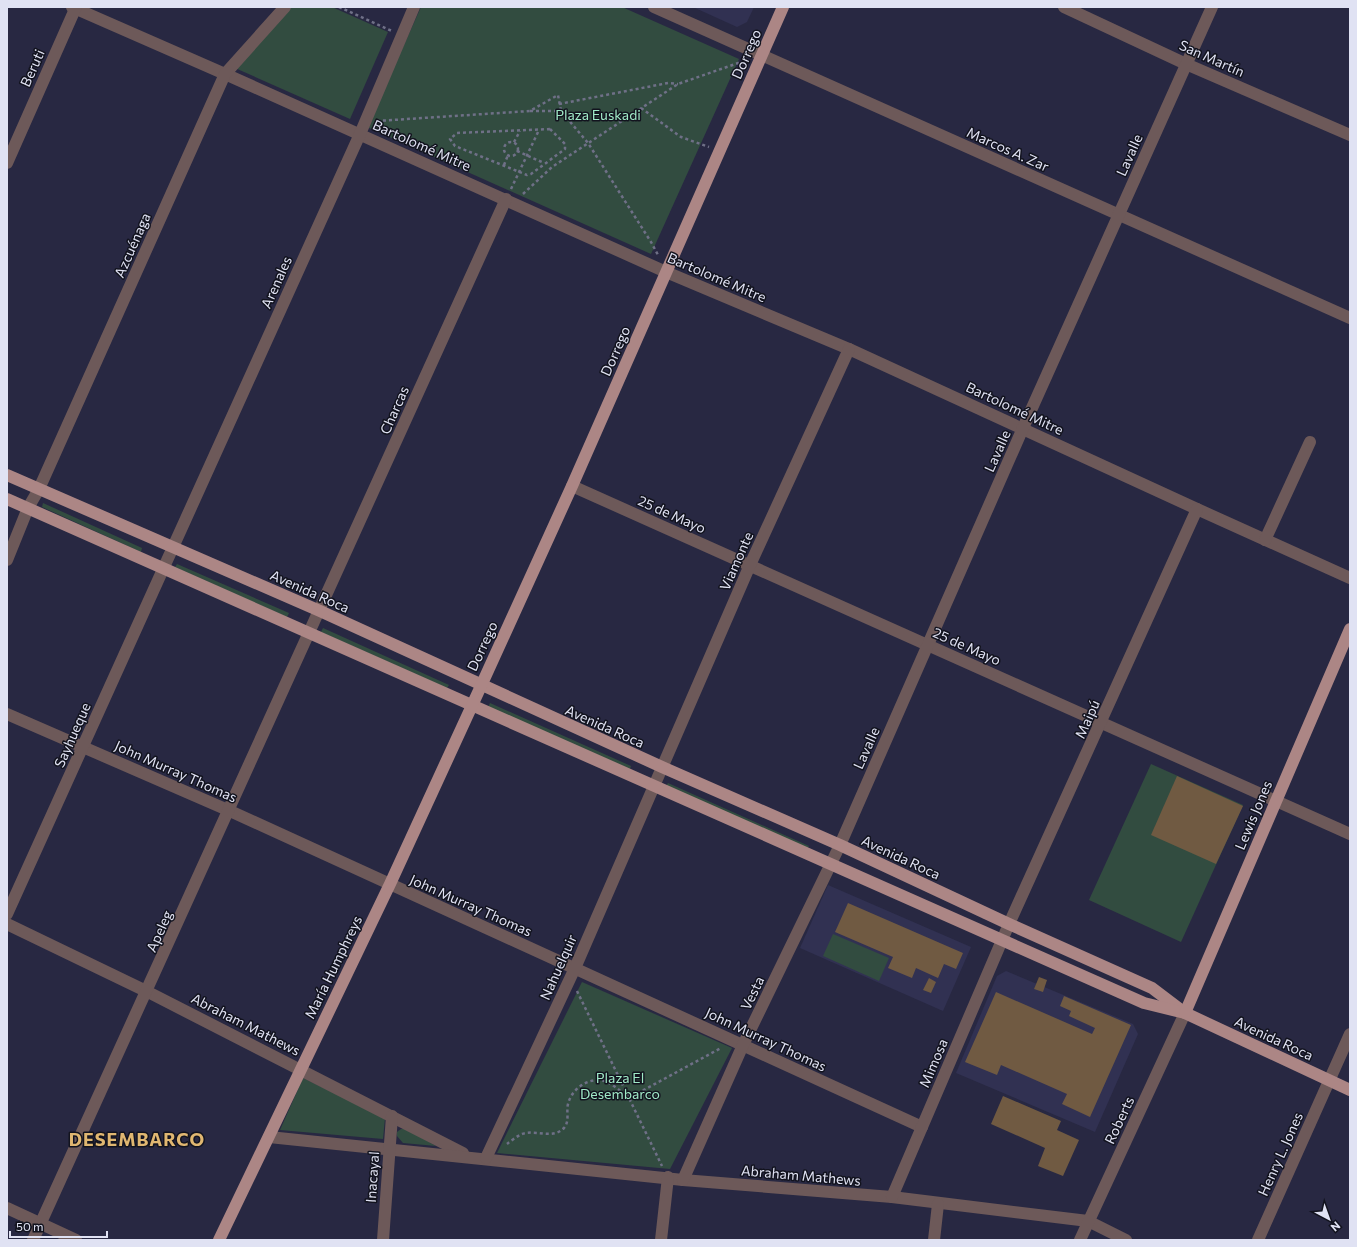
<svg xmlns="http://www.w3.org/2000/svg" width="1357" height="1247" viewBox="0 0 1357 1247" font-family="Commissioner,sans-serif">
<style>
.built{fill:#313152}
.green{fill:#324c40}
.building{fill:#705a42}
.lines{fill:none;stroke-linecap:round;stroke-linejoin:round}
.path{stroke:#6f7087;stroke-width:2.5;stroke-dasharray:3 3;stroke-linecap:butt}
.minor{stroke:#6d5959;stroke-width:12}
.major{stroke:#ac8685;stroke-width:12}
.labels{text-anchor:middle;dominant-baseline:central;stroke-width:3;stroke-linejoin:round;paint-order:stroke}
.street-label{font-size:14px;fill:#e0e2f3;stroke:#12131e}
.park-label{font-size:14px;fill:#a0e9c7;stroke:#12131e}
.district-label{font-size:18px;font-weight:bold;letter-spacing:1px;fill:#e0b771;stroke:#12131e}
</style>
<rect width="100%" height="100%" fill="#282842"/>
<g class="built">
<path d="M693,7H754L747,22L737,27Z"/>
<path d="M828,885L971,947L943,1011L800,948Z"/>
<path d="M1006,971L1133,1024L1138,1034L1095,1132L956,1073L997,976Z"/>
</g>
<g class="green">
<path d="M291,7H332L388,32L350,119L235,68Z"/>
<path d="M421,7H622L739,59L651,254L367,127Z"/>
<path d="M43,503L142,548L141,552L42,507Z"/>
<path d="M177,564L289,613L287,617L175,567Z"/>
<path d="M323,628L449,685L447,688L321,632Z"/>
<path d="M490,703L631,766L630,769L488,707Z"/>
<path d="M1151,764L1243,805L1181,942L1089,900Z"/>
<path d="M668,783L809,846L807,849L666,786Z"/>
<path d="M833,934L889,958L879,981L823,956Z"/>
<path d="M582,982L732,1048L670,1169L497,1153Z"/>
<path d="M303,1078L385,1118L383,1139L280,1130Z"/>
<path d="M401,1129H407L436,1146L403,1143L397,1136V1132Z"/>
</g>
<g class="building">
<path d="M1177,776L1243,806L1216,864L1151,835Z"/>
<path d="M848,903L963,953L956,969L944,964L938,978L916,968L912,978L888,968L893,957L835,932Z"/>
<path d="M1039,977L1047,980L1043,992L1034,989Z"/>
<path d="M929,978L936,982L931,993L923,990Z"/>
<path d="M996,992L1092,1034L1095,1028L1069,1016L1071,1011L1060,1006L1064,996L1131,1025L1090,1117L1062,1104L1067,1094L1001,1065L997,1075L965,1062Z"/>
<path d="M1003,1096L1061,1121L1057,1130L1079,1140L1063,1176L1038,1166L1045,1148L991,1124Z"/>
</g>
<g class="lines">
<g class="path">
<path d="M339,7L392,31"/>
<path d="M559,104L668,83L678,84"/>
<path d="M641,108L681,137L709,147"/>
<path d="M530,111H561"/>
<path d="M377,121L530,111L558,95L561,111L588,143L651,242L658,255"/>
<path d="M550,129L565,144V149L531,174L527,175L455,146L450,139L457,133Z"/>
<circle cx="511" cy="149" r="7"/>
<path d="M514,142L520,131"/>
<path d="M517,151L544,163"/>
<path d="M504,165L508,155"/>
<path d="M511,189L539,130"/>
<path d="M523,194L552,167L678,84L744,61"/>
<path d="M577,991L662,1166"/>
<path d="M507,1144C511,1141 517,1136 522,1134C536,1129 552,1140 564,1128C570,1121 566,1112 568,1104C572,1087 593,1074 609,1083C616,1087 623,1093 629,1098L721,1048"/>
</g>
<g class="minor">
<path d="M72,7L225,74L666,272L849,349L1197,509L1350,578"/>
<path d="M654,7L1350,318"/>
<path d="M1064,7L1186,64L1350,135"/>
<path d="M7,163L76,7"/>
<path d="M572,486L1350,834"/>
<path d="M1265,540L1310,442"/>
<path d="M7,560L28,508L39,489L225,74L285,7"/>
<path d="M7,714L230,811L922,1127"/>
<path d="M7,914L360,134L414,7"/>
<path d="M7,924L148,992L463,1153"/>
<path d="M269,1137L683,1180L892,1197L1088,1221L1126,1240"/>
<path d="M486,1158L575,968L750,565L849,349"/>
<path d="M683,1180L743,1045L840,845L1023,428L1212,7"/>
<path d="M892,1197L1009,924L1197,509"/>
<path d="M7,1208L76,1240"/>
<path d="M33,1240L506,199"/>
<path d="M383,1240L392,1116"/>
<path d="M661,1240L668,1177"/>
<path d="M934,1240L938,1204"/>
<path d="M1080,1240L1185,1013"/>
<path d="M1258,1240L1350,1034"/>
</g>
<g class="major">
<path d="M7,475L320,611L662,767L840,845L1009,924L1152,988L1181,1010"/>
<path d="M7,499L1144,1003L1185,1013L1350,1090"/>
<path d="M1185,1013L1350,629"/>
<path d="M219,1240L390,884L481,686L572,486L783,7"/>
</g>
</g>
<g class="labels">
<g class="street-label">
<text transform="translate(746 54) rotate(-66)">Dorrego</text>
<text transform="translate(1212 58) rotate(24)">San Martín</text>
<text transform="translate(32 68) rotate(-66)">Beruti</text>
<text transform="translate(422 145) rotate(24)">Bartolomé Mitre</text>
<text transform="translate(1008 149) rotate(24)">Marcos A. Zar</text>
<text transform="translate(1129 155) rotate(-66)">Lavalle</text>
<text transform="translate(132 245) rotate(-66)">Azcuénaga</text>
<text transform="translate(717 277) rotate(23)">Bartolomé Mitre</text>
<text transform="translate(276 282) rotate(-66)">Arenales</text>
<text transform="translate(615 351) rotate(-66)">Dorrego</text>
<text transform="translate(1015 408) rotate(25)">Bartolomé Mitre</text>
<text transform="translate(394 410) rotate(-66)">Charcas</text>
<text transform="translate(997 451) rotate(-66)">Lavalle</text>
<text transform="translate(672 514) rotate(24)">25 de Mayo</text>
<text transform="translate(736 561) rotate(-66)">Viamonte</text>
<text transform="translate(310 591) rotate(24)">Avenida Roca</text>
<text transform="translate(482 646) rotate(-65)">Dorrego</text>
<text transform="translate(967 646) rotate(24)">25 de Mayo</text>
<text transform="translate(1087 719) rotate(-66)">Maipú</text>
<text transform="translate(605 726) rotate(24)">Avenida Roca</text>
<text transform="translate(72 735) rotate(-66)">Sayhueque</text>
<text transform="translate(866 748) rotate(-66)">Lavalle</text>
<text transform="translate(176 771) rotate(24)">John Murray Thomas</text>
<text transform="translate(1253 815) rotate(-67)">Lewis Jones</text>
<text transform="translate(901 857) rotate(25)">Avenida Roca</text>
<text transform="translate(471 905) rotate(24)">John Murray Thomas</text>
<text transform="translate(159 931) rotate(-66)">Apeleg</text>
<text transform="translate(333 967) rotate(-64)">María Humphreys</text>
<text transform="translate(558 967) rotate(-66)">Nahuelquir</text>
<text transform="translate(752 993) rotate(-64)">Vesta</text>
<text transform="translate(246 1024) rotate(27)">Abraham Mathews</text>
<text transform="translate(1274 1038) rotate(25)">Avenida Roca</text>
<text transform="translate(766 1039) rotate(25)">John Murray Thomas</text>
<text transform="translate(933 1063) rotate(-67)">Mimosa</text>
<text transform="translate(1119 1120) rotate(-65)">Roberts</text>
<text transform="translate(1280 1154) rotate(-66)">Henry L. Jones</text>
<text transform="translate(801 1175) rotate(5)">Abraham Mathews</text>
<text transform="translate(372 1177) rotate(-86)">Inacayal</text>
</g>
<g class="park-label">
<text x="598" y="114">Plaza Euskadi</text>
<text x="620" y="1077">Plaza El<tspan x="620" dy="16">Desembarco</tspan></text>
</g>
<g class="district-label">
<text x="137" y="1139">DESEMBARCO</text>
</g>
</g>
<rect width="1357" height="1247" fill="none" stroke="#e0e2f3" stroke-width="16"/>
<g transform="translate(1329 1219) rotate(139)" stroke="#12131e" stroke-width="3" paint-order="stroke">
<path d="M0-3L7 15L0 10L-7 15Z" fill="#e0e2f3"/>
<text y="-6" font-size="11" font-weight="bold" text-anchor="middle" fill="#e0e2f3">N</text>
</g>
<path d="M10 1231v6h97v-6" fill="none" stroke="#e0e2f3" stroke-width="2"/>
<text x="16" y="1231" font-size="12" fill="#e0e2f3" stroke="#12131e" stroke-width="3" paint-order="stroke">50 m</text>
</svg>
